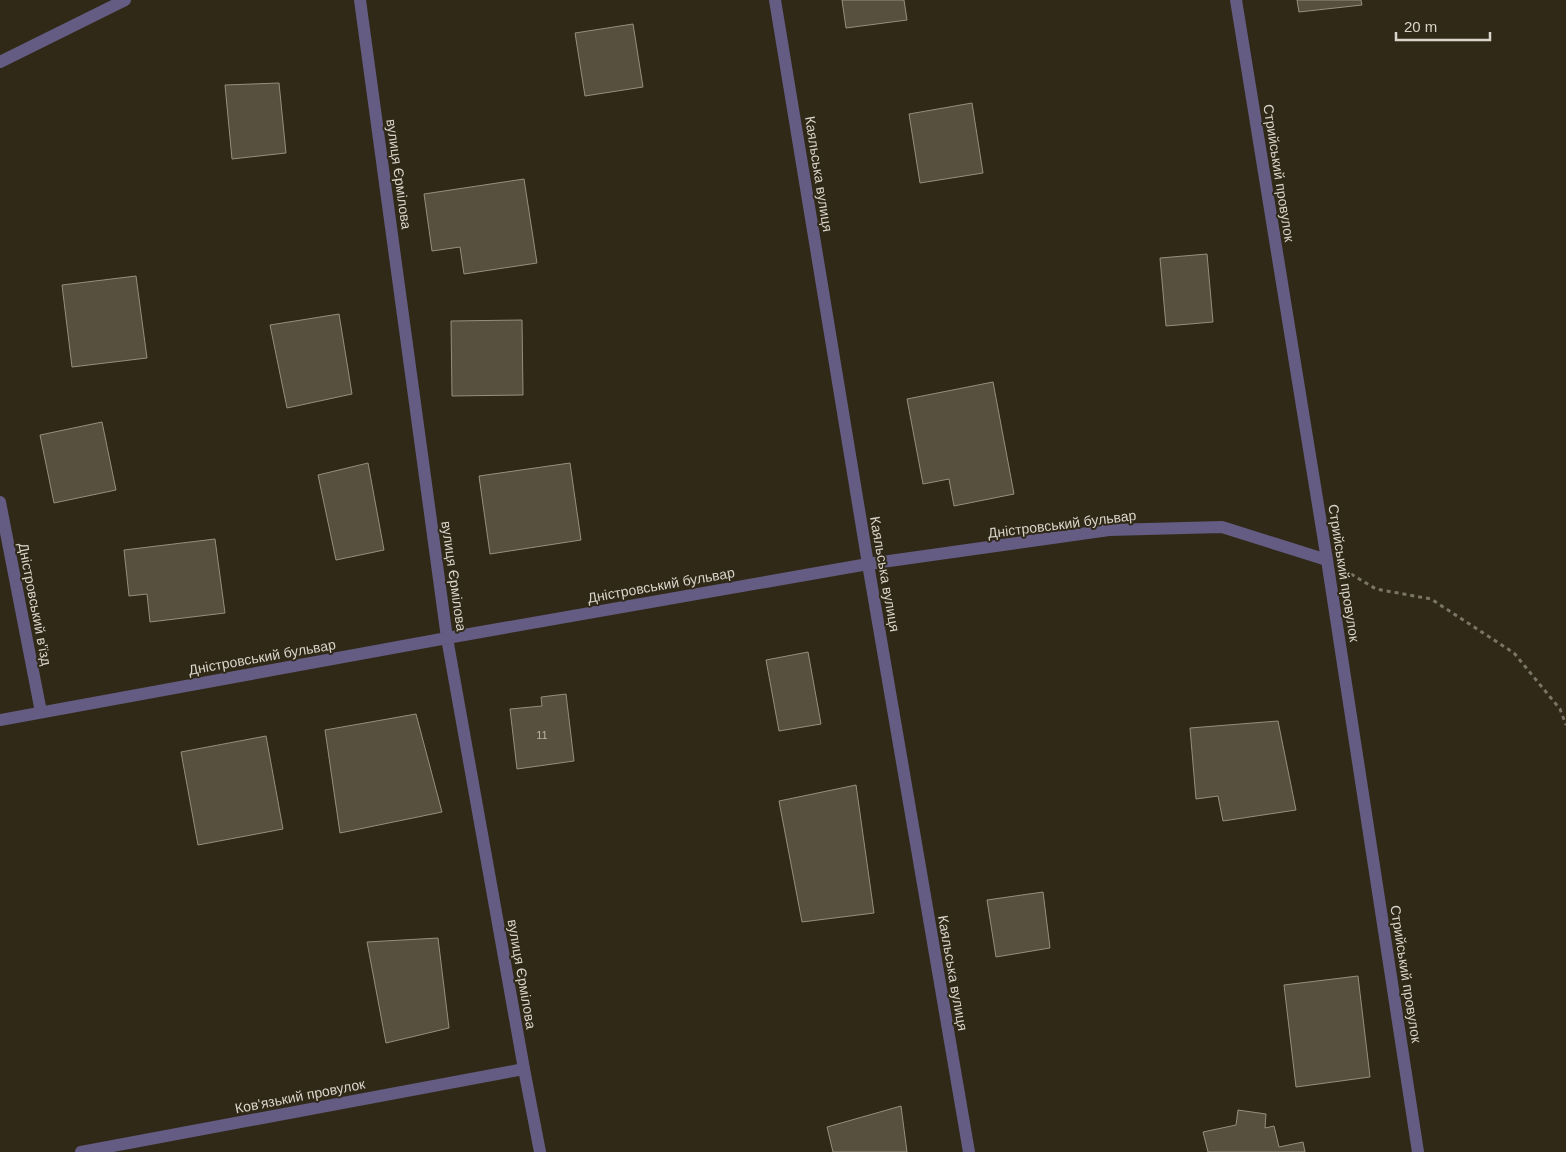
<svg xmlns="http://www.w3.org/2000/svg" width="1566" height="1152" viewBox="0 0 1566 1152" font-family="Helvetica,sans-serif">
<style>
.building{fill:#58503e;stroke:#978f7b}
.lines{fill:none;stroke-linecap:round;stroke-linejoin:round}
.path{stroke:#7b7567;stroke-width:3;stroke-dasharray:4 4;stroke-linecap:butt}
.street{stroke:#645c82;stroke-width:12}
.labels{text-anchor:middle;dominant-baseline:central;stroke-width:4;stroke-linejoin:round;paint-order:stroke}
.number-label{font-size:11px;fill:#b9b3a7}
.street-label{font-size:14px;fill:#d9d4ca;stroke:#302918}
</style>
<rect width="100%" height="100%" fill="#302918"/>
<g class="building">
<path d="M842,0H904L907,20L846,28Z"/>
<path d="M1297,0H1361L1362,5L1299,12Z"/>
<path d="M633,24L643,87L585,96L575,33Z"/>
<path d="M279,83L286,153L232,159L225,85Z"/>
<path d="M972,103L983,173L920,183L909,114Z"/>
<path d="M524,179L537,263L464,274L460,247L432,251L424,194Z"/>
<path d="M1207,254L1213,322L1166,326L1160,258Z"/>
<path d="M136,276L147,358L72,367L62,285Z"/>
<path d="M339,314L352,394L287,408L270,325Z"/>
<path d="M522,320L523,395L452,396L451,321Z"/>
<path d="M993,382L1014,494L954,506L949,479L923,484L907,399Z"/>
<path d="M102,422L116,490L54,503L40,435Z"/>
<path d="M368,463L384,550L336,560L318,475Z"/>
<path d="M570,463L581,540L490,554L479,476Z"/>
<path d="M215,539L225,613L150,622L147,594L129,596L124,550Z"/>
<path d="M808,652L821,724L779,731L766,660Z"/>
<path d="M566,694L574,761L517,769L510,709L542,706L541,697Z"/>
<path d="M416,714L442,812L340,833L325,730Z"/>
<path d="M1278,721L1296,810L1223,821L1218,796L1196,799L1190,728Z"/>
<path d="M266,736L283,829L198,845L181,752Z"/>
<path d="M856,785L874,913L802,922L779,801Z"/>
<path d="M1043,892L1050,948L996,957L987,900Z"/>
<path d="M438,938L449,1028L386,1043L367,942Z"/>
<path d="M1358,976L1370,1077L1296,1087L1284,985Z"/>
<path d="M901,1106L907,1152H833L827,1127Z"/>
<path d="M1238,1110L1266,1114L1265,1128L1274,1126L1279,1147L1303,1142L1305,1152H1208L1203,1132L1236,1125Z"/>
</g>
<g class="lines">
<path class="path" d="M1351,574L1376,589L1431,599L1514,653L1560,709L1566,725"/>
<g class="street">
<path d="M360,0L447,638L524,1069L540,1152"/>
<path d="M775,0L868,564L969,1152"/>
<path d="M1236,0L1327,560L1418,1152"/>
<path d="M0,62L125,0"/>
<path d="M0,502L41,712"/>
<path d="M0,720L447,638L868,564L1109,530L1222,527L1327,560"/>
<path d="M81,1152L524,1069"/>
</g>
</g>
<g class="labels">
<g class="number-label">
<text x="542" y="735">11</text>
</g>
<g class="street-label">
<text transform="translate(1279 173) rotate(81)">Стрийський провулок</text>
<text transform="translate(399 174) rotate(82)">вулиця Єрмілова</text>
<text transform="translate(819 174) rotate(81)">Каяльська вулиця</text>
<text transform="translate(1062 524) rotate(-7)">Дністровський бульвар</text>
<text transform="translate(1344 573) rotate(81)">Стрийський провулок</text>
<text transform="translate(885 574) rotate(80)">Каяльська вулиця</text>
<text transform="translate(454 576) rotate(82)">вулиця Єрмілова</text>
<text transform="translate(661 585) rotate(-10)">Дністровський бульвар</text>
<text transform="translate(35 604) rotate(79)">Дністровський в'їзд</text>
<text transform="translate(262 657) rotate(-10)">Дністровський бульвар</text>
<text transform="translate(953 973) rotate(80)">Каяльська вулиця</text>
<text transform="translate(522 974) rotate(80)">вулиця Єрмілова</text>
<text transform="translate(1406 974) rotate(81)">Стрийський провулок</text>
<text transform="translate(300 1096) rotate(-11)">Ков'язький провулок</text>
</g>
</g>
<path d="M1396 32v8h94v-8" fill="none" stroke="#d9d4ca" stroke-width="2.5"/>
<text x="1404" y="32" font-size="15" fill="#d9d4ca" stroke="#302918" stroke-width="4" paint-order="stroke">20 m</text>
</svg>
